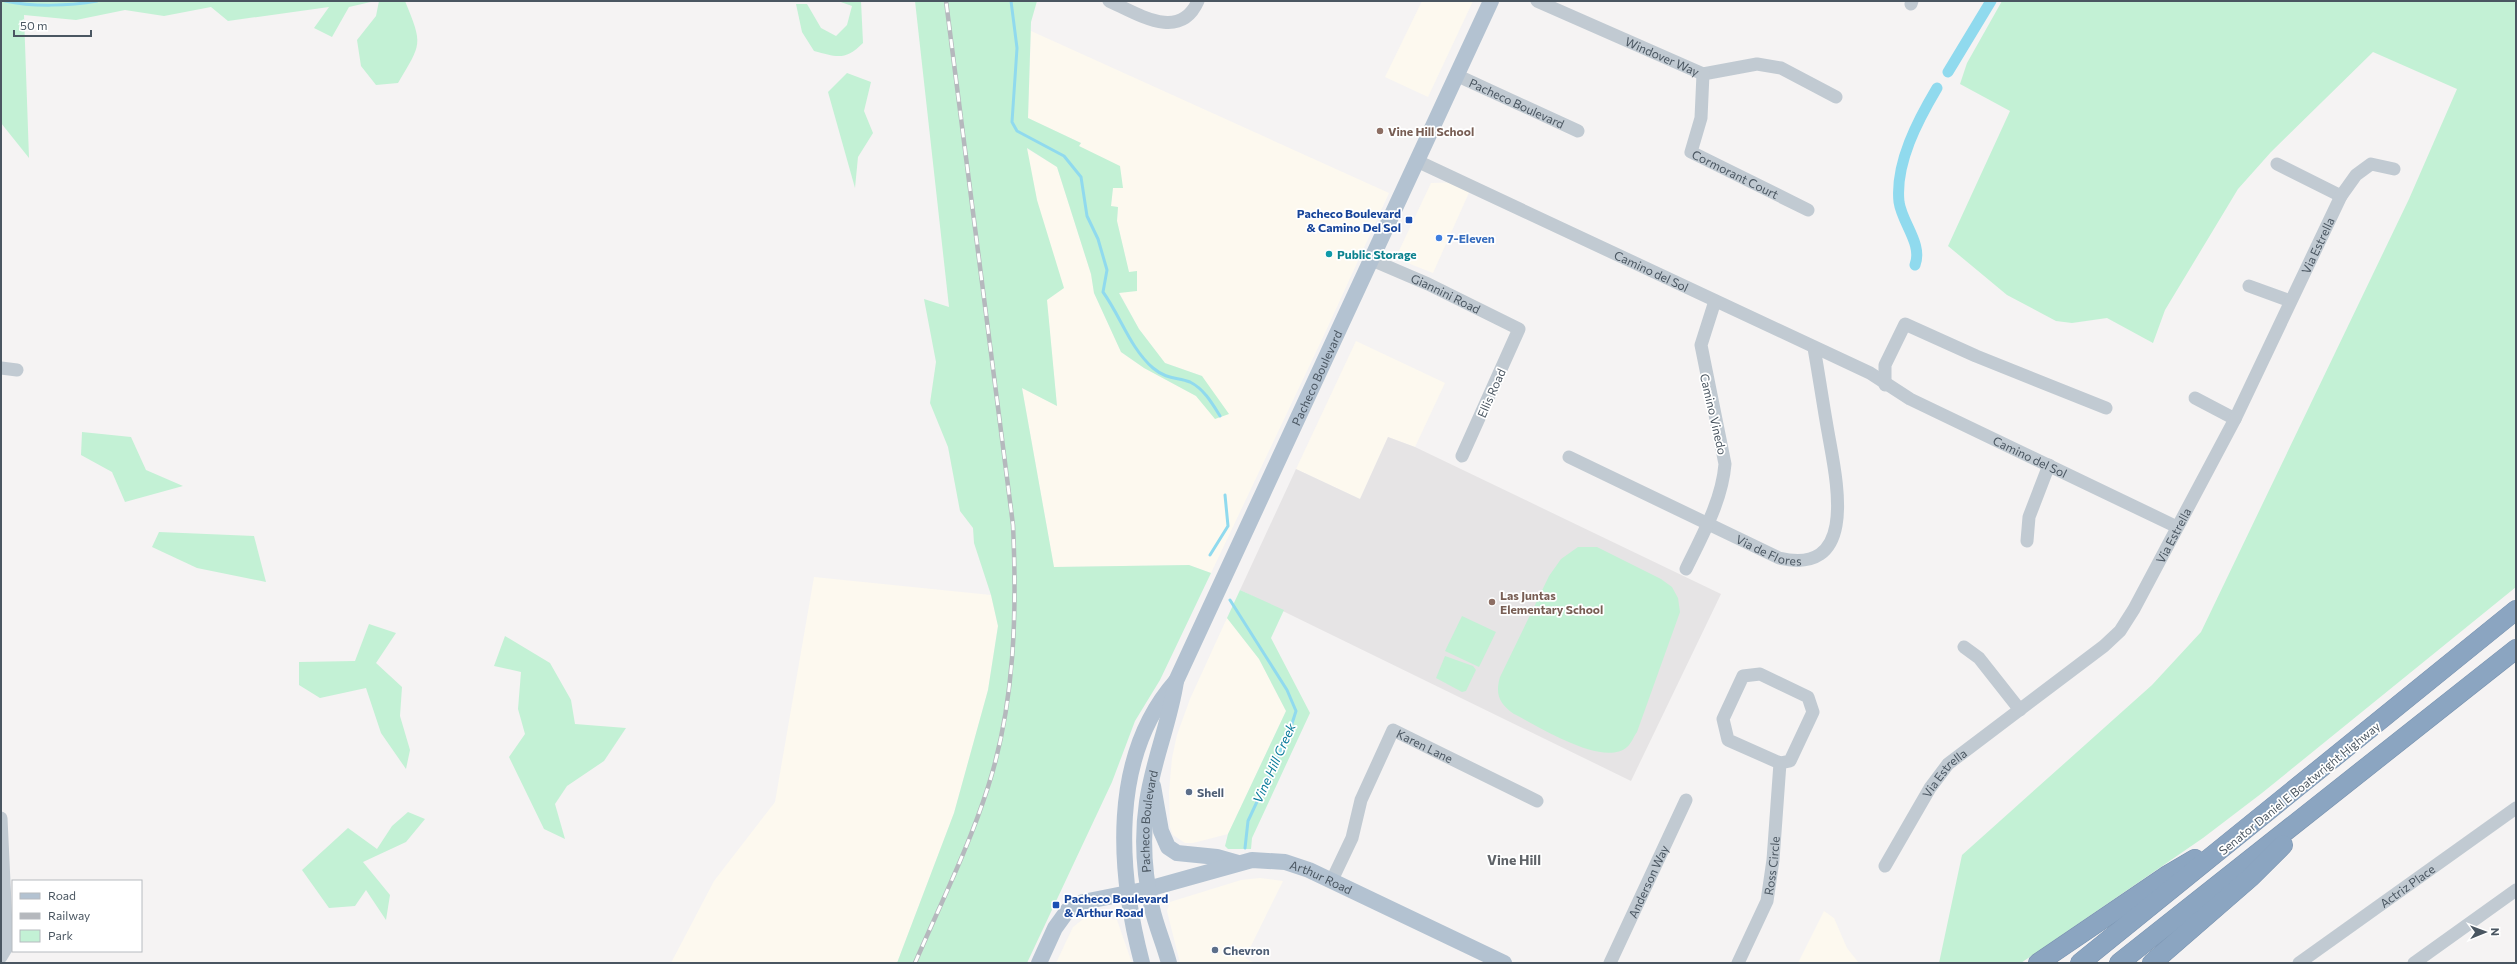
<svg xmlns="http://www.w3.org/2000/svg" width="2517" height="964" viewBox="0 0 2517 964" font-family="Commissioner,sans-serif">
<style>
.commercial{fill:#fdf9ef}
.education{fill:#e6e4e5}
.green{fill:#c3f1d5}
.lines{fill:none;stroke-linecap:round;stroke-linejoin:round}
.stream{stroke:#90daee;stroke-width:3}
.canal{stroke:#90daee;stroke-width:11}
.highway-casing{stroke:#7690ad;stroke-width:20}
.minor{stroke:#c1cad2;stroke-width:13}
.major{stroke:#b3c2d1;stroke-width:16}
.highway{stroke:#8ba5c1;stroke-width:19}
.rail-casing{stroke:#b5b8bd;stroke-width:4.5}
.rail{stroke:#fff;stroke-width:3;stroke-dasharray:9;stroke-linecap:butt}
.education-dot{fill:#8d6e63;stroke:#fff;stroke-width:1.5}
.transit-dot{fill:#1a4fb4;stroke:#fff;stroke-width:1.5}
.shop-dot{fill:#3f7fe0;stroke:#fff;stroke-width:1.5}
.culture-dot{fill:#0f9aa8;stroke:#fff;stroke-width:1.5}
.service-dot{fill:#5c6f8a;stroke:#fff;stroke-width:1.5}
.labels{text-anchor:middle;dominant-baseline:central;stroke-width:3.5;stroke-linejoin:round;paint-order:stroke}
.street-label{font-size:12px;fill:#4a5661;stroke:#fff}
.education-label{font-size:12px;font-weight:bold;fill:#785e54;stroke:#fff;text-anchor:start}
.transit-label{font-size:12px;font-weight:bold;fill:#164399;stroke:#fff;text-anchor:end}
.shop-label{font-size:12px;font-weight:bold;fill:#366cbe;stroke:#fff;text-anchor:start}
.culture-label{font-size:12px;font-weight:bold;fill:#0d838f;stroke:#fff;text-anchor:start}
.service-label{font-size:12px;font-weight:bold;fill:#4e5e75;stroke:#fff;text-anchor:start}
.water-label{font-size:13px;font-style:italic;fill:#0c7c9b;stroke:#fff}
.quarter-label{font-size:14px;font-weight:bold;fill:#5f6368;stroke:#fff}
</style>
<rect width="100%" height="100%" fill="#f5f3f3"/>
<g class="commercial">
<path d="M1422,1H1473L1428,97L1385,77Z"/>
<path d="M1031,31L1389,193L1325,333L1211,573L1189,565L1054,567L1022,388L1057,406L1037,200L1026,148L1057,167L1091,274L1094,293L1121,352L1144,368L1196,396L1215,418L1202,376L1165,363L1139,329L1119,292L1136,271L1129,273L1117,221L1118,207L1111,206L1113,187L1123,188L1079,146L1081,143L1028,118Z"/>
<path d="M1463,182L1472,186L1433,273L1400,260L1397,255L1431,183Z"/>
<path d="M1356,341L1445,383L1415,447L1388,437L1360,499L1296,469Z"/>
<path d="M814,577L991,595L998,626L988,690L954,813L897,963H671L714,881L775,802Z"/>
<path d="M1227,618L1259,659L1286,711L1228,834L1193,843H1185L1173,835L1170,827L1169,792L1172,758L1177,735L1190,699Z"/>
<path d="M1260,878L1283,881L1245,958L1255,963H1180L1167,911L1170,902L1241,880Z"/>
<path d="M1824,911L1834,918L1847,948L1859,963H1798Z"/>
<path d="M1087,916L1117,920L1132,963H1056L1073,927Z"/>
</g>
<path class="education" d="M1388,437L1415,447L1721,594L1631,781L1240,590L1296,469L1360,499Z"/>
<g class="green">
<path d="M1,1H375L349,7L332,37L314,28L329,7L228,21L211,7L164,16L125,10L76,20L24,15L29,158L1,123Z"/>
<path d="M379,1H405C423,45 422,43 398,83L376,85L361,66L357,40L376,16Z"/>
<path d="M838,1H861L863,43C845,61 837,57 814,51L802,32L796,4H807L821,28L836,36L847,25L852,6Z"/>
<path d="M915,1H1037L1031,22L1028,118L1081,143L1079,146L1120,166L1123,188H1113L1111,206L1118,207L1117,221L1129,272L1137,271V291L1119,293L1139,329L1165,363L1202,376L1229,414L1215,419L1196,396L1144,368L1121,352L1094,293L1091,274L1057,167L1027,148L1037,200L1064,288L1047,300L1057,406L1022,388L1054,567L1189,565L1211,573L1160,680L1135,721L1112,782L1027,963H897L954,813L988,690L998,626L991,595L974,543L973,528L960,511L948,447L930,403L936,362L924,299L949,307Z"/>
<path d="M2002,1H2516V587L2262,793L2203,838L2021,963H1939L1962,855L2152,685L2201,632L2409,199L2457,89L2373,52L2271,152L2238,189L2165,310L2153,343L2107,318L2072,323L2056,321L2007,295L1948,246L2010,111L1960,84L1967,63Z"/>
<path d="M847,73L871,82L864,111L873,133L858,157L855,188L828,92Z"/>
<path d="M82,432L131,437L146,470L183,486L125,502L112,472L81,455Z"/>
<path d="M159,532L254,536L266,582L197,568L152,547Z"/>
<path d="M1578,547H1597L1661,579L1672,587L1678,598L1680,612L1637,732C1634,736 1631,744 1627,747C1603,768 1538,726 1514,714C1499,704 1495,694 1500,677L1549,576L1561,559Z"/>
<path d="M1240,590L1284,610L1271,638L1310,713L1252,838L1251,849H1228L1225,846L1228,834L1286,711L1259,659L1227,618Z"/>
<path d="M1462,616L1496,632L1479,667L1445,651Z"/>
<path d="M369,624L396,633L376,663L402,687L400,716L410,750L406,769L381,733L366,688L320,698L299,685V662L355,661Z"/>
<path d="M505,636L550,663L571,700L575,724L626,728L604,761L567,786L555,804L565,839L544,829L509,757L525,734L518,709L521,672L494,666Z"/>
<path d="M1445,656L1473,666L1476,670L1466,691L1462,692L1436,678Z"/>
<path d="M408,812L425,819L406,842L363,862L390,895L386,920L366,890L355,906L329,908L302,870L348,828L377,849L392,826Z"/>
</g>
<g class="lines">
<g class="stream">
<path d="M5,1C32,7 70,6 97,1"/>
<path d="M1011,1L1017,48L1012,122L1017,131L1064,156L1081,177L1087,216L1098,239L1107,270L1103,292C1121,317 1130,348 1153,368C1167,380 1178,377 1190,382C1204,389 1212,403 1220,416"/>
<path d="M1210,555L1228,526L1225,495"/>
<path d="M1230,600L1287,690L1296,711L1289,733L1248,821L1245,848"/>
</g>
<g class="canal">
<path d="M1948,72L1991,1"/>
<path d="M1915,265C1923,244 1902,223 1899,202C1895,163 1918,120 1937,88"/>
</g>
<defs>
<g id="highway">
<path d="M2038,963L2166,876L2195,859"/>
<path d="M2080,963L2516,610"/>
<path d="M2119,963L2516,649"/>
<path d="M2152,963L2251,877L2283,845"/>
</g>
</defs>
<use href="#highway" class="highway-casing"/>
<g class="minor">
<path d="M1109,1C1138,14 1180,42 1198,1"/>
<path id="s1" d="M1537,1L1703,74L1757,64L1781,68L1836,97"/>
<path d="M1911,4L1912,1"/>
<path id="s2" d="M1703,74L1701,118L1691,152L1808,210"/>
<path id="s3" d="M1456,75L1578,131"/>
<path id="s4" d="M1417,161L1870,373L1910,399L2177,527"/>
<path d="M2277,164L2341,196"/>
<path id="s5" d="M1372,260L1428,284L1519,329L1462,456"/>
<path d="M2249,286L2290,301"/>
<path d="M1,368L17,370"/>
<path d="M1885,385V365L1905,324L1976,356L2106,408"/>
<path d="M2195,398L2235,419"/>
<path id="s6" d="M1569,457L1779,558C1860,577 1836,478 1828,432C1823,404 1819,376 1814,348"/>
<path d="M2027,541L2029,517L2049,465"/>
<path d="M1686,569C1702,536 1722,501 1725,464L1701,345L1715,301"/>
<path d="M1964,647L1979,658L2020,710"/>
<path d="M1760,674L1808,697L1813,712L1790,761L1780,763L1728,740L1723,719L1743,676Z"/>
<path d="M1,818L7,947L1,957"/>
<path id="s7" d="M1885,866L1930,788L1948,764L2104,646L2120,631L2134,609L2235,419L2341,196L2356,175L2371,164L2394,169"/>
<path id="s8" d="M1332,880L1352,838L1361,800L1393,730L1537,801"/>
<path id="s9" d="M1610,963L1686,800"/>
<path id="s10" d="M1738,963L1767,901L1773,860L1780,763"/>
<path id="s11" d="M2299,963L2516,808"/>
<path d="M2414,963L2516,890"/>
</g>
<g class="major">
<path d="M1153,786L1161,831L1168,847L1177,853L1217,857L1238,863"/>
<path id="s12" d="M1039,963L1055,928L1068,910L1083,902L1148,889L1252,860L1285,862L1309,870L1504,963"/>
<path d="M1142,963C1118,872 1109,757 1176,681"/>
<path id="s13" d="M1169,963C1164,944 1156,926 1152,908C1144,874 1142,836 1147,802C1153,760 1170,722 1176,681L1491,1"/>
</g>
<use href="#highway" class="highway"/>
<defs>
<path id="rail" d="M915,963C940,905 969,847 988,787C1015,703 1017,612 1013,525L946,1"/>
</defs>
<use href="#rail" class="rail-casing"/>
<use href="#rail" class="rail"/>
</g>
<g class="education-dot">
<circle cx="1380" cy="131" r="4"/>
<circle cx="1492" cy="602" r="4"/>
</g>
<g class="transit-dot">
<rect x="1405" y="216" width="8" height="8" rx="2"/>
<rect x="1052" y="901" width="8" height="8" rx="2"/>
</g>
<circle class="shop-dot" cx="1439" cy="238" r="4"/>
<circle class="culture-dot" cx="1329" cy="254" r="4"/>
<g class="service-dot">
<circle cx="1189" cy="792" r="4"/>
<circle cx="1215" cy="950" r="4"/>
</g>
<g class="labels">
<g class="street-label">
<text stroke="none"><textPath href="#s1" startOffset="137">Windover Way</textPath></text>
<text stroke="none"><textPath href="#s3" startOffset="67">Pacheco Boulevard</textPath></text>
<text stroke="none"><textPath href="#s2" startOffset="129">Cormorant Court</textPath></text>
<text stroke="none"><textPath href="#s7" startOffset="771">Via Estrella</textPath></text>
<text stroke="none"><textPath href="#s4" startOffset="259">Camino del Sol</textPath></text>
<text stroke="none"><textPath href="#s5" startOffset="81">Giannini Road</textPath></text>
<text stroke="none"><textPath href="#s13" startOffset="623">Pacheco Boulevard</textPath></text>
<text transform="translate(1491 393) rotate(-66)">Ellis Road</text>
<text transform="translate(1714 414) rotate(77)">Camino Vinedo</text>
<text stroke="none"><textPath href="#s4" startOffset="681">Camino del Sol</textPath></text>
<text stroke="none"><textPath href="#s7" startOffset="447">Via Estrella</textPath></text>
<text stroke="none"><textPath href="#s6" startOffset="221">Via de Flores</textPath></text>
<text stroke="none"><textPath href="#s8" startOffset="198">Karen Lane</textPath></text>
<text stroke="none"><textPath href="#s7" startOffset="111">Via Estrella</textPath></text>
<text transform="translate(2299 788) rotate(-39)">Senator Daniel E Boatwright Highway</text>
<text stroke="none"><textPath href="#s13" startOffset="145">Pacheco Boulevard</textPath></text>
<text stroke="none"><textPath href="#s10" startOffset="104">Ross Circle</textPath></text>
<text stroke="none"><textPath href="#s12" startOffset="324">Arthur Road</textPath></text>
<text stroke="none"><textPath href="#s9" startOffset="90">Anderson Way</textPath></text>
<text stroke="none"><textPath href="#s11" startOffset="133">Actriz Place</textPath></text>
</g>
<g class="education-label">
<text x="1388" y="131">Vine Hill School</text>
<text x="1500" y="595">Las Juntas<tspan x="1500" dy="14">Elementary School</tspan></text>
</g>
<g class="transit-label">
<text x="1401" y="213">Pacheco Boulevard<tspan x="1401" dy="14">&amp; Camino Del Sol</tspan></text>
<text x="1064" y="898" text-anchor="start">Pacheco Boulevard<tspan x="1064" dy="14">&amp; Arthur Road</tspan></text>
</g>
<g class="shop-label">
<text x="1447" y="238">7-Eleven</text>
</g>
<g class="culture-label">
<text x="1337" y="254">Public Storage</text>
</g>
<g class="service-label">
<text x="1197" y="792">Shell</text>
<text x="1223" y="950">Chevron</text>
</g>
<g class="water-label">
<text transform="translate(1274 763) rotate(-66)">Vine Hill Creek</text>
</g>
<g class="quarter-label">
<text x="1514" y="859">Vine Hill</text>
</g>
</g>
<rect width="2517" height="964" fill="none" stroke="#4a5661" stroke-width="4"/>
<rect x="12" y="880" width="130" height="72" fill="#ffffff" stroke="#b7bbc0"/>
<rect x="20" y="893" width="20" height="6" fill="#b3c2d1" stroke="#b7bbc0"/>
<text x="48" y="900" font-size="12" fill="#4a5661">Road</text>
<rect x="20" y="913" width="20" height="6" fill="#b5b8bd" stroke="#b7bbc0"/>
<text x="48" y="920" font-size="12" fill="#4a5661">Railway</text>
<rect x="20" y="930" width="20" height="12" fill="#c3f1d5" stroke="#b7bbc0"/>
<text x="48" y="940" font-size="12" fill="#4a5661">Park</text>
<g transform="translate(2485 932) rotate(89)" stroke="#ffffff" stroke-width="3" paint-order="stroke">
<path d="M0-3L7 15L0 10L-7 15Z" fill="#4a5661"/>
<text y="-6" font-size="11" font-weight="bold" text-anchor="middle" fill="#4a5661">N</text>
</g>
<path d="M14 30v6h77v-6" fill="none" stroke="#4a5661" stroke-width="2"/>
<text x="20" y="30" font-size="12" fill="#4a5661" stroke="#ffffff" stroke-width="3" paint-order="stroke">50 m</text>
</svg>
